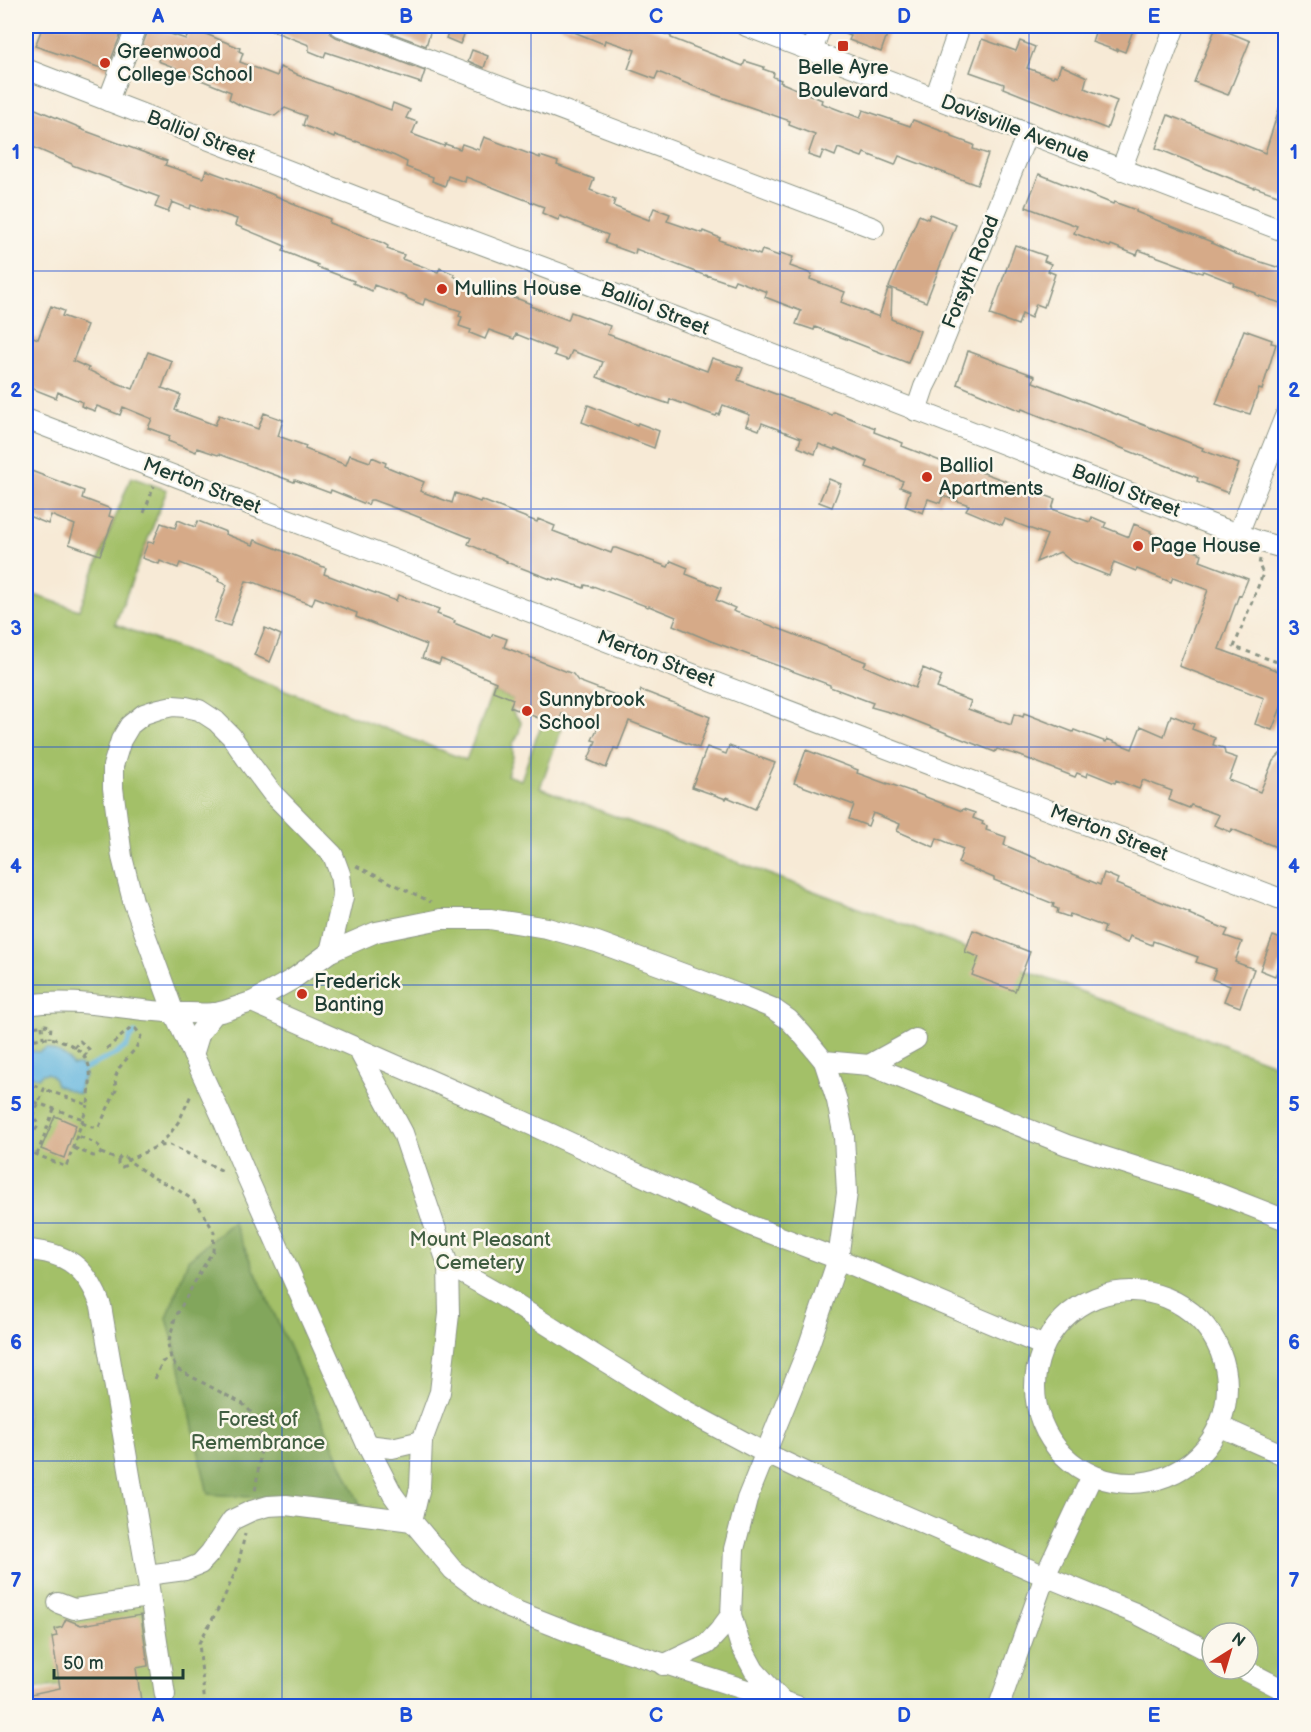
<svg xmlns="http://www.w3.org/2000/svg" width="1311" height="1732" viewBox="0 0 1311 1732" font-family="'Balsamiq Sans',sans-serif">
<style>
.green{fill:#a3c068;stroke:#617e4e;stroke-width:1.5;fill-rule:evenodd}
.forest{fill:#82a65c;stroke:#507248;stroke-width:1.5}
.water{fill:#62b5de;stroke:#407989;stroke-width:1.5}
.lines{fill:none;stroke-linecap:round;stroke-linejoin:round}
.stream{stroke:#62b5de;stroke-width:5}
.building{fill:#d6aa88}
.minor-casing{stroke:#8b9485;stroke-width:22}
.path{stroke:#8b9485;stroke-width:3;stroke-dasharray:4.5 4.5;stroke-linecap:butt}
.minor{stroke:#fff;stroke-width:20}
.grid{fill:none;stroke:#1d4ed8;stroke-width:1.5;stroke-opacity:0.55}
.poi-dot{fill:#c8321e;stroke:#fbf7ec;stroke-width:2}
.labels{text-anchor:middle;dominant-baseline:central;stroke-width:5;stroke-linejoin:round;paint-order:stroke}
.poi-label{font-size:20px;fill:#1f3d34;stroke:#fbf7ec;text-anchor:start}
.street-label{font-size:20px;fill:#1f3d34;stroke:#fbf7ec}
.park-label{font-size:20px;fill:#405e41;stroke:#fbf7ec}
.neatline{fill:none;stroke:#1d4ed8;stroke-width:2}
.grid-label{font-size:20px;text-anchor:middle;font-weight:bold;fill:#1d4ed8}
</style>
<rect width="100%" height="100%" fill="#fbf7ec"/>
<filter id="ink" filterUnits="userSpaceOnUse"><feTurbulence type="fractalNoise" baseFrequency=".0167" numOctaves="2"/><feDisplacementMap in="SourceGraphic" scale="12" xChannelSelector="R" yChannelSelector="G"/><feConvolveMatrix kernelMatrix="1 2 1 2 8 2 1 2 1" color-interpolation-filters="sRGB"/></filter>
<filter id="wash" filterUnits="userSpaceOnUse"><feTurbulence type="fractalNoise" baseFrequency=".008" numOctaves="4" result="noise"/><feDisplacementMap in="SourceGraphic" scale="24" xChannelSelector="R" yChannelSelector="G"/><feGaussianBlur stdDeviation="1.35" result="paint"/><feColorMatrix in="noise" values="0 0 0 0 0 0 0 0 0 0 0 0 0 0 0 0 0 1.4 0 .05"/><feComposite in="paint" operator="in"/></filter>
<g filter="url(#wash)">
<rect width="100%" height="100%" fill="#f7ead6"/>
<path class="green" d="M131,477L167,490L115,624L466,760L493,691L513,699L512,711L521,722L519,733L513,744V756L507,775L521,780L537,735L544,723L561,730L540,788L1282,1067L1285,1057V1706H89L83,1683L26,1690V592L79,610ZM1212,1633H1248V1669H1212Z"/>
<path class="forest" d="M233,1222L360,1505L208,1494L178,1359L167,1318L188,1260Z"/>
<path class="water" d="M47,1048C59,1054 64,1052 72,1065H80L85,1076L80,1083L79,1094L56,1085L53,1077L47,1073L42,1074L38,1078L26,1073V1056H28L31,1051L39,1052Z"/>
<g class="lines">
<path class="stream" d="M82,1070L116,1054L127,1046L130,1037L135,1033"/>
</g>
<g id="blocks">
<g class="building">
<path d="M43,26H124L107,70L35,46Z"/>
<path d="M191,26H210L206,34L240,48L239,51L243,53L240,62L277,76L280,67L297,74V75L391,110L393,103L410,110L406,118L417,122L412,134L444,146L445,144L460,149L462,144L479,150L484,137L540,158V156L558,162L557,165L594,179L590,190L615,200L613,206L649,220L654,208L670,214L667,221L702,233L703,231L720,238L719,240L760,255L762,250L779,256L780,253L793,257L790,266L812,274L810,279L845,292L841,302L879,317L888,289L892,290L891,319L920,331L908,363L815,327L814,330L796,324L801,311L765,297L767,292L735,280L733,284L706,275V276L636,249L635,254L605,243L608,235L560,216L558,220L542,213L544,207L466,177L465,182L448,176L445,186L432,181L433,177L406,167L407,162L395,156L356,141V142L335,135L334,138L303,125L306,116L285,108L275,116L244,106L243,107L229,99L231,92L176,70V68L158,61L159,58L140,51L148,31L154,33L155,29L186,39Z"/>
<path d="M260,26H328L330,33L336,37L425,71L421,83L326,52L324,57L309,51V45Z"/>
<path d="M373,26H432L426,46Z"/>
<path d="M452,26H468L460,44L446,38Z"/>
<path d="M559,26H643L671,36V38L743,66L745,61L764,67L763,69L774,73L773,77L781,80L780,82L822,100L821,103L860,118L863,110L910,126L913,120L952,135V137L974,145L973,149L988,154L977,185L899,156L895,165L864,153L862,157L838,148L835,156L823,151L820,159L808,155L815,135L789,125L790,121L710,93L658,72L655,79L628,69L635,50L605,40L604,44Z"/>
<path d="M833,26H890L881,52L849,40L851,36L832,29Z"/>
<path d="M1097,26H1121L1133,30L1125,52L1117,49V51L1092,42Z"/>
<path d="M1216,27L1250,41L1228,95L1194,82Z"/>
<path d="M982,39L1016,51L1020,41L1035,47L1027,68L1053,77L1054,75L1057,76L1061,65L1087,77L1084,88L1117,101L1107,129L1003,88L1004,84L970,72Z"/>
<path d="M472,50L488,56L484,68L468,61Z"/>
<path d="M1283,97L1286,98V198L1255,187L1254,188L1156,148L1168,115L1265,153Z"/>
<path d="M26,105L81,128L80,129L167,161L165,165L203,178L206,170L269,193L295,204V205L330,219L329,223L383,243L388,246L387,249L404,255L402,259L438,272L440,268L454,274V276L457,278V279L503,298L504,295L516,299V298L531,304L530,306L568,320L571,312L610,326L607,334L707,371L712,358L743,368L738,380L832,415L834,412L875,428L874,432L903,443L902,446L963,470L966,463L982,469L981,472L1055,499L1052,509L1090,522L1092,517L1106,523L1104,527L1129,537L1134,524L1151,531L1150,532L1153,534L1202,554L1200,561L1248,579L1241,596L1239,595L1219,649L1286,674V707L1282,705L1272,730L1255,724L1264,698L1179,666L1208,590L1173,577L1171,582L1137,569L1136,571L1114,562L1109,576L1071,561L1060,552L1036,562L1047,535L1005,519L1002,525L966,510L969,505L943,496L940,503L928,499L923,513L905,506L910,491L900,487L903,481L866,467L868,462L835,448V450L819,444L815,454L798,447L801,438L762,423L759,430L746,425L750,415L723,405L719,415L717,414L716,416L670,399L669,404L643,395L597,377L603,362L572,351L568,360L554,355L556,350L516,334L514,339L489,330L485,339L470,333L471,330L459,326L462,317L459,316L461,311L425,299L423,305L406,298L407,297L374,285L372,291L353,283L354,281L317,267L318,265L283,251L285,246L235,225L237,219L208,209V211L191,205L190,209L172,202L168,212L155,207L159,197L72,165V164L26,144Z"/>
<path d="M1039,174L1113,204L1114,202L1136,210V212L1212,242L1211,243L1236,254L1286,270V305L1256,295V293L1233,285L1234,283L1203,271L1202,273L1139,250L1137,255L1111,245L1110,247L1074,233L1077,226L1026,207Z"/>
<path d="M930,214L956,225L926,302L889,287L919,215L928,219Z"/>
<path d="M1015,245L1046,256L1044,261L1051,264L1048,271L1055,274L1044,307L1036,304L1031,318L1022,314L1018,325L990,315Z"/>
<path d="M51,306L64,311L62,316L87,325L73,361L89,368L88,370L107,379L133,389L148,352L172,361L162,388L181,395L175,410L215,425L219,415L258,429L264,413L283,420L278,436L306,446L305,449L346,465L350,455L370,462L372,457L386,463L385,466L424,482L420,491L452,503L455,493L480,502L481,500L537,522L538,519L555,526L553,531L611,553L613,548H616L668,567L671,561L688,568L686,574L721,588L716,600L735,608L733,611L866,662L864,666L915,688L923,668L942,676L937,688L971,701L968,709L1011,725L1014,714L1023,717L1024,713L1073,732L1074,730L1106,742L1107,739L1132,749L1141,726L1164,736L1171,715L1194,724L1192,729L1215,738L1213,745L1224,748L1225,754L1237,758L1229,780L1260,792L1273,761L1286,748V851L1232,829L1231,832L1214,825L1219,815L1191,805L1189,808L1169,800L1172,791L1143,780L1139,789L1116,780L1115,783L1090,773H1088L1087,777L1077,773L1075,777L1018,755L997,749L995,752L903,716L871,707L873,703L830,687V685L711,641L673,625L676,617L649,606L648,607L593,586V587L585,585L584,588L554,578L553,580L506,562L507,561L468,544L471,538L411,514L373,500H370L368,505L331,490L330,493L295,480L294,482L267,472L219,454L218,455L197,448L196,452L168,441L170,436L148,428L152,419L123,407L120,415L97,406L95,411L81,406L82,402L58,392L56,398L26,386V334L38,339Z"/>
<path d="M1244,330L1272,340L1271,343L1276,344L1262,390L1259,389L1250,414L1243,412L1242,413L1216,404Z"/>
<path d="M968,351L1035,376L1033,382L1203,448L1202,450L1239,464L1228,493L1197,481L1198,478L1022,409L1021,411L957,384Z"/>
<path d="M588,405L637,425L638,423L659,431L654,448L628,438V440L582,422Z"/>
<path d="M26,469L84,491L82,498L111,509L109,516L114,518L100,555L69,544L75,525L51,515L48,524L26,515Z"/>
<path d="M829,479L841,484L832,507L819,502Z"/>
<path d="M178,520L195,527L198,521L226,532L225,534L253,545L255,540L326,568L324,574L396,601L398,595L439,609L437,614L455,621L454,623L491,638L493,634L507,639L504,647L573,674L578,681L636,703L641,690L710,717L699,748L629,721L618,749L614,748L606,768L588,760L596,741L592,740L598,727L562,714L559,723L542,716L541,719L510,707L513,699L493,691L496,682L441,659L439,664L422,658L427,645L356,617L357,613L315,597L312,605L254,582V583L246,581L230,626L214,621L227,585L218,581L219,578L180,563L178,568L160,561L159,564L142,558L148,542L153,543L161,523L175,528Z"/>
<path d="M265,628L281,635L270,662L254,655Z"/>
<path d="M729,746L775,763L755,809L727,797L726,799L692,787L707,747L726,754Z"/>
<path d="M806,750L858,770L857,773L887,784V783L910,791L962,811L963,809L975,813L973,818L983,822L982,824L987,826L986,830L1006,837L1004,845L1061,869L1100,885L1104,873L1118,879L1116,884L1190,913L1189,914L1228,930L1225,936L1242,942L1235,962L1254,969L1240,1007L1224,1001L1230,986L1212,979L1216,969L1196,962L1198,957L1153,941L1152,945L1130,936L1127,943L1103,933L1105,927L1070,914L1069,917L1057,913L1058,909L1053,907L1054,904L994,880V878L958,863L963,849L937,838L934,847L897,831L900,824L873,813L868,826L849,819L854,805L794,783Z"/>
<path d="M973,930L1030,952L1015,991L972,975L979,957L965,952Z"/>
<path d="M1273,936L1286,941V965L1280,963L1275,976L1260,970Z"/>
<path d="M55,1116L76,1125L64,1158L41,1149Z"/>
<path d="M141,1615L148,1666L136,1668L142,1707H26V1695L60,1688L52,1637L57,1636L55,1629L62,1627L66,1619L81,1625Z"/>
</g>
</g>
</g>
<g filter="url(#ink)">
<use href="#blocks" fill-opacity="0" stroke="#8b9485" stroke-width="1.5"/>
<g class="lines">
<defs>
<g id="minor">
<path d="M340,26L874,228"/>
<path d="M746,26L1286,232"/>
<path d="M812,51L821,26"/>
<path d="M26,69L367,201L702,327L1218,527L1258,541L1286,549"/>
<path d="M935,98L960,26"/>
<path d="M108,101L137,26"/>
<path d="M1121,170L1175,26"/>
<path d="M916,411L924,387L930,375L1027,134"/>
<path d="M26,419L1286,901"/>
<path d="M1238,534L1286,414"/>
<path d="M330,952L343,897L340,874L333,855L272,793L251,765L231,736L216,721L199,710L186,707L173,706L159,709L144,714L130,725L121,740L113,766V788L122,857L133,901L174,1013L221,1115L248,1179L367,1445L393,1495L412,1521L453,1570L486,1595L509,1608L590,1640L797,1706"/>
<path d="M252,1002L293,979L330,952L376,932L441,919H490L547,928L597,942L743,996L772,1008L789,1020L802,1034L824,1061L869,1065L1067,1145L1212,1191L1286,1220"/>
<path d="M26,1005C80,996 133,1013 188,1013C197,1013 207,1014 216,1013C228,1011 240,1005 252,1002L523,1121L749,1225L838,1259L1042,1345"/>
<path d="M358,1049L403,1133L448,1265L449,1314L440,1392L422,1441L420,1487L412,1521"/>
<path d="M193,1055L200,1032L215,1013"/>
<path d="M869,1065L916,1039"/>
<path d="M26,1250C66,1252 87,1267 101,1306L147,1575L185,1570L200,1564L210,1553L232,1520L251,1511L268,1506L286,1505L412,1521"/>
<path d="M448,1265L502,1296L593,1354L677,1406L765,1453L816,1477L1045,1576L1135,1613L1212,1653"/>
<circle cx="1131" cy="1387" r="96"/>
<path d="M1219,1426L1286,1456"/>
<path d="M367,1445L392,1448L422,1441"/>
<path d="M147,1575L165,1695"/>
<path d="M58,1603L74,1609L149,1597"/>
<path d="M731,1615L740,1644L754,1670L782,1701"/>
<path d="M663,1665L707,1644L719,1631L731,1615L734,1549L747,1499L808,1348L838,1259L847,1193L844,1137L837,1101L824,1061"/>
<path d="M1243,1669L1286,1691"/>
<path d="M999,1706L1045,1576L1092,1476"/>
</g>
</defs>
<use href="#minor" class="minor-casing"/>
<g class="path">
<path d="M144,513L154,486"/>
<path d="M1260,559L1259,565L1263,574L1234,647L1286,665"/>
<path d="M356,866L431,902"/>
<path d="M42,1026L43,1038"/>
<path d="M31,1027L34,1039"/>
<path d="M26,1028L45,1025L51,1026L50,1038"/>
<path d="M26,1043C47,1030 87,1044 90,1071C91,1082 89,1094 88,1105L44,1089"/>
<path d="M74,1048L80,1041L90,1050L84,1056"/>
<path d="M26,1082L44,1089L33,1118"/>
<path d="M26,1099L83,1119L88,1105"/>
<path d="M26,1118H33L37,1121L38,1126L34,1132L30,1133L26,1132"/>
<path d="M82,1123L92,1127H99L116,1090L115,1078L119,1068L136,1048L141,1036L136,1029L131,1028L106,1049"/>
<path d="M160,1146L170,1145L225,1172"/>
<path d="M74,1148L93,1156L99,1155L101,1153L100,1147L95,1143L78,1136"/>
<path d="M26,1150L66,1167L83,1119"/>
<path d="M101,1153L118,1160V1164L122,1167L127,1165L128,1160L158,1146L169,1135L179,1121L191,1095"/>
<path d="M37,1155L54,1109"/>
<path d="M118,1160L121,1156L125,1157L128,1160L150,1176L178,1190L193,1200L204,1214L214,1232L213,1251L203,1267L175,1318L168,1344L171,1358L177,1369L243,1404L252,1413L259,1424L262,1442L255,1493"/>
<path d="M155,1379L162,1362L171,1358"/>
<path d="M205,1706L199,1643L222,1602L238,1566L245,1534"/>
</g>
<use href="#minor" class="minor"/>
</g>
</g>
<path class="grid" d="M282,26V1706M531,26V1706M780,26V1706M1029,26V1706M26,271H1286M26,509H1286M26,747H1286M26,985H1286M26,1223H1286M26,1461H1286"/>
<g class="poi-dot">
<rect x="837" y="40" width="12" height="12" rx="3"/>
<circle cx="105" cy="63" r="6"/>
<circle cx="442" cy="289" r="6"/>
<circle cx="927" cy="477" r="6"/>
<circle cx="1138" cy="546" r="6"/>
<circle cx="527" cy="711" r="6"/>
<circle cx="302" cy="994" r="6"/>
</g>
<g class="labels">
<g class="poi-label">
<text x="117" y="52">Greenwood<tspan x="117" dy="23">College School</tspan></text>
<text x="843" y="68" text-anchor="middle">Belle Ayre<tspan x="843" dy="23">Boulevard</tspan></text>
<text x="454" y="289">Mullins House</text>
<text x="939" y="466">Balliol<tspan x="939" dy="23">Apartments</tspan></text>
<text x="1150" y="546">Page House</text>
<text x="539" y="700">Sunnybrook<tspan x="539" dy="23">School</tspan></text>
<text x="314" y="982">Frederick<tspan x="314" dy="23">Banting</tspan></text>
</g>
<g class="street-label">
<text transform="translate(1015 129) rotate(21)">Davisville Avenue</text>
<text transform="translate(201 137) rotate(21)">Balliol Street</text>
<text transform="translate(971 272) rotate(-68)">Forsyth Road</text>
<text transform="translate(655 309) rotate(21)">Balliol Street</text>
<text transform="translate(202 486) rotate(21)">Merton Street</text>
<text transform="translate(1126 491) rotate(21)">Balliol Street</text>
<text transform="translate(656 659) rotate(21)">Merton Street</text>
<text transform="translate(1109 833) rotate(21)">Merton Street</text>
</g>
<g class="park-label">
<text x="480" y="1240">Mount Pleasant<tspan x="480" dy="23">Cemetery</tspan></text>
<text x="258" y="1420">Forest of<tspan x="258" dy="23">Remembrance</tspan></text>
</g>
</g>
<rect width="1311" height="1732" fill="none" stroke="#fbf7ec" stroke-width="66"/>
<g transform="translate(1230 1651) rotate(37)"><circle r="28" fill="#fbf7ec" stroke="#a3ada2" stroke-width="1.5"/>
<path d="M0-4.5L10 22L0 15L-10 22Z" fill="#c8321e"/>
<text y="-9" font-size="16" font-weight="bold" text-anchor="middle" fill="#1f3d34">N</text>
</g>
<path d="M54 1669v9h129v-9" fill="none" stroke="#1f3d34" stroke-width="3"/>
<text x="63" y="1669" font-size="18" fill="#1f3d34" stroke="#fbf7ec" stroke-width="4.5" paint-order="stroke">50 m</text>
<rect x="33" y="33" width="1245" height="1666" class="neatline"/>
<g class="grid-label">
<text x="158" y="23">A</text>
<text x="406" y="23">B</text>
<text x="656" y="23">C</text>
<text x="904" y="23">D</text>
<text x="1154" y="23">E</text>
<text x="16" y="159">1</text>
<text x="1294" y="159">1</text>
<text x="16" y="397">2</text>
<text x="1294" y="397">2</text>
<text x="16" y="635">3</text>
<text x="1294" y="635">3</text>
<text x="16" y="873">4</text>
<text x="1294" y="873">4</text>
<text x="16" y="1111">5</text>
<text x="1294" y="1111">5</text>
<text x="16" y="1349">6</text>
<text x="1294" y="1349">6</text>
<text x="16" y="1587">7</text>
<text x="1294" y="1587">7</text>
<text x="158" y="1722">A</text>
<text x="406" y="1722">B</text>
<text x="656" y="1722">C</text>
<text x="904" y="1722">D</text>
<text x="1154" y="1722">E</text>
</g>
</svg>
